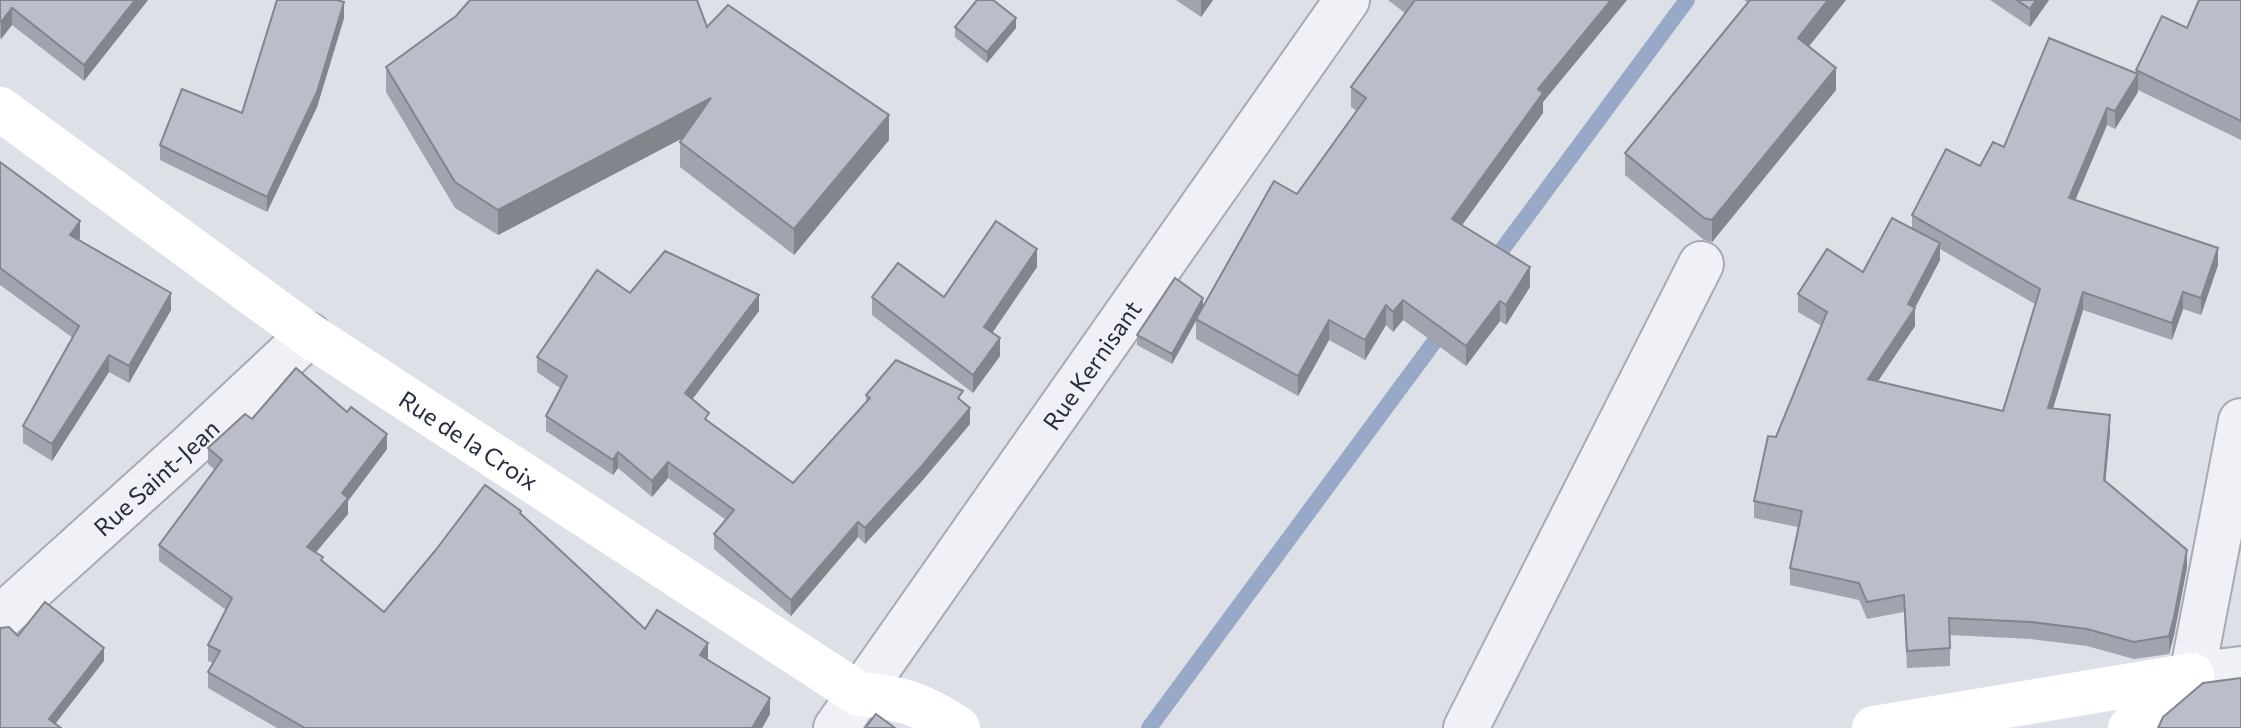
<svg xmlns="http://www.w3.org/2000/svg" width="2241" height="728" viewBox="0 0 2241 728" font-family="Commissioner,sans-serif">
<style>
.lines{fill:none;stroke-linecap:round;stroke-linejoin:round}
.stream{stroke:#98a8c7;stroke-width:16}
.street-casing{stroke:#a6aab4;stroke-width:48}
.street{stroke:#f0f1f6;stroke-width:44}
.secondary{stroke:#fff;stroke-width:44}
.wall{fill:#a1a3ae;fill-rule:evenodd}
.shaded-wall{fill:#83858d}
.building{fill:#bbbeca;stroke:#83858d;stroke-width:2}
.labels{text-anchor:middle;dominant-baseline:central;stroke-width:6;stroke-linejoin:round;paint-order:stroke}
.street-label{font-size:24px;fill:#272c3e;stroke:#edeff5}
</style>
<rect width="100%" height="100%" fill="#dde0e7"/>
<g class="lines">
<g class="stream">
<path d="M1490,266L1687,0"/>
<path d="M1149,728L1446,326"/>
</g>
<defs>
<g id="street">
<path d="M2241,421L2192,675L2241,669"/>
<path id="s1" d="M0,618L187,449L309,335"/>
<path id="s2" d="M836,728L1347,0"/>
<path d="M1466,728L1701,264"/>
</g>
</defs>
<use href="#street" class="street-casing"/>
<use href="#street" class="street"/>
<g class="secondary">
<path id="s3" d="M0,109L309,335L859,694C903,698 921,704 958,728"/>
<path d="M1874,728L2192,675"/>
<path d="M2130,728L2192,675"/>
</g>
</g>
<g class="wall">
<path d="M0,0H148L84,81L12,25L1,39L0,38Z"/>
<path d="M1176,0H1213L1201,17Z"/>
<path d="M1388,0H1627L1543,102V113L1462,225L1530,287L1506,325L1500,321L1466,366L1403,320L1393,332L1386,325L1365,360L1329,340L1298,396L1196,339V321L1172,364L1137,345V335L1203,306L1297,194L1357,111L1351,107V87L1405,13Z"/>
<path d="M1744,0H1846L1809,46L1836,90L1712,242L1704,240L1625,175V153L1748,3Z"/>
<path d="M1990,0H2049L2030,27Z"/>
<path d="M2241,0V140L2138,90V92L2115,129L2107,125L2075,200L2218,265L2201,315L2183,309L2172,340L2083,310L2053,408L2110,432L2105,481L2187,567L2174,635L2169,654L2134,659L2087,646L2031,639L1950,635V666L1907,668L1904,612L1867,619L1859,600L1790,585V568L1798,527L1754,518V501L1776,437L1822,326L1798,312V294L1863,272L1912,228V215L2004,147L2136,73V70L2187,28ZM1940,249L2035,304L2003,411L1878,381L1915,326V308L1940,260Z"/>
<path d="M344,18L317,107L267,212L160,160V145L242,113Z"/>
<path d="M707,27L889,140L794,255L680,167V142L683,138L498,235L455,208L386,92V67Z"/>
<path d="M955,27L1016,28L987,63L955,37Z"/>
<path d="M0,162L80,238L79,240L171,310L129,383L109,372L52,461L23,443V426L73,338L0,285Z"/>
<path d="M1037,267L992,333L1000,356L973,393L872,315V297H944Z"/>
<path d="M630,293L759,311L692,399L709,422L793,483L866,402V395L963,402L970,424L921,482L865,544L858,537L791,616L714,549V534L726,520L668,478L652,497L618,468L613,475L546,431V416L560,388L537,372V357Z"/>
<path d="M252,419L387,449L348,501V514L316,552L323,562L384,612L521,514L645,629L708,659L707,660L770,714L762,728H277L208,688V672L213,663L208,661V645L226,610L159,561V545L215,470L208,464V448Z"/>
</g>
<g class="shaded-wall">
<path d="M135,0H148L84,81V65Z"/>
<path d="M1201,0H1213L1201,17Z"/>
<path d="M1611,0H1627L1543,102V113L1452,239V219L1538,89Z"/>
<path d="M1828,0H1846L1798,60V38Z"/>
<path d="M2036,0H2049L2030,27V9Z"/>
<path d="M344,2V18L317,107L267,212V197Z"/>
<path d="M12,8V25L1,39V22Z"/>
<path d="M1016,18V28L987,63V52Z"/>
<path d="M1836,68V90L1712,242V220Z"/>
<path d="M2138,74V92L2115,129V111Z"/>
<path d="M711,98V123L498,235V210Z"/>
<path d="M2107,108V125L2069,215V198Z"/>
<path d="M889,115V140L794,255V229Z"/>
<path d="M80,221V238L70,252V235Z"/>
<path d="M1940,243V260L1912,313L1915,308V326L1868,396V379Z"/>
<path d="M2218,248V265L2201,315V298Z"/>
<path d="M1037,249V267L984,345V327Z"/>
<path d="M1530,267V287L1506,325V305Z"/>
<path d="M2083,292V310L2048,425V408Z"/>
<path d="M2183,292V309L2172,340V323Z"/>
<path d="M171,293V310L129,383V366Z"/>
<path d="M759,295V311L685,409V393Z"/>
<path d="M1203,298V308L1172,364V354Z"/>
<path d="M1403,300V320L1393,332V312Z"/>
<path d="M1500,301V321L1466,366V346Z"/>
<path d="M1386,305V325L1365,360V340Z"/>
<path d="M1329,320V340L1298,396V376Z"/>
<path d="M1000,338V356L973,393V375Z"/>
<path d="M109,355V372L52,461V444Z"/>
<path d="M970,408V424L921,482L865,544V528Z"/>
<path d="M2110,415V432L2104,497V480Z"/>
<path d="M387,434V449L348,501V514L307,563V547L342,493Z"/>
<path d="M618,452V468L613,475V460Z"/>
<path d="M668,462V478L652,497V481Z"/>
<path d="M858,522V537L791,616V600Z"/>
<path d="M2187,550V567L2174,635L2169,654V636Z"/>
<path d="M708,643V659L700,671V655Z"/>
<path d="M104,648V661L52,728L49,719Z"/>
<path d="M770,698V714L762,728H752Z"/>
</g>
<g class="building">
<path d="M0,0H135L84,65L12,8L1,22H0Z"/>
<path d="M277,0H337L344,2L317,92L267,197L160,145L182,89L242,113Z"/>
<path d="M470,0H697L707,27L728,5L889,115L794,229L680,142L711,98L498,210L455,182L386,67L456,16Z"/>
<path d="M977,0H993L1016,18L987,52L955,27Z"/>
<path d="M1415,0H1611L1538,89L1543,93L1452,219L1530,267L1506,305L1500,301L1466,346L1403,300L1393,312L1386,305L1365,340L1329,320L1298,376L1196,319L1274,181L1297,194L1366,98L1351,87Z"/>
<path d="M1750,0H1828L1798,38L1836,68L1712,220L1704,218L1625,153Z"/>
<path d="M2017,0H2036L2030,9Z"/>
<path d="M2199,0H2241V121L2136,70L2162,16L2187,28Z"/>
<path d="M2049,38L2138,74L2115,111L2107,108L2069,198L2218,248L2201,298L2183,292L2172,323L2083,292L2048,408L2110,415L2104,480L2187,550L2174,617L2169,636L2134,642L2087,629L2031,622L1949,618L1950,648L1907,651L1904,595L1867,602L1859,583L1790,568L1802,511L1754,501L1768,436L1776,437L1827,312L1798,294L1827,249L1863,272L1892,218L1940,243L1908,304L1915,308L1868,379L2003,411L2040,289L1912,215L1946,149L1980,166L1993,142L2004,147Z"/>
<path d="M0,162L80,221L70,235L171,293L129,366L109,355L52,444L23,426L79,326L0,268Z"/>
<path d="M996,221L1037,249L984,327L1000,338L973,375L872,297L898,263L944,297Z"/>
<path d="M665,251L759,295L685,393L709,413L705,419L793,483L870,398L866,395L896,360L963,391L958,398L970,408L921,467L865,528L858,522L791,600L714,534L734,510L668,462L652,481L618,452L613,460L546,416L567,376L537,357L597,270L630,293Z"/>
<path d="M1175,278L1203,298L1172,354L1137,335Z"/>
<path d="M296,368L347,412L351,407L387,434L342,493L348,498L307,547L323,557L321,560L384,612L435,551L485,485L521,511L520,513L645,629L657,610L708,643L700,655L770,698L752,728H305L208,672L220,651L208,645L232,598L159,545L222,460L208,448L245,414L252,419Z"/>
<path d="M45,602L104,648L49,719L61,728H0V628L9,627L18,636Z"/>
<path d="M2241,678V728H2158L2163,717L2203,683Z"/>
<path d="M876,714L895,728H865Z"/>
</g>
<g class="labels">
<g class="street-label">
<text stroke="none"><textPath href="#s2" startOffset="444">Rue Kernisant</textPath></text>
<text stroke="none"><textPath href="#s3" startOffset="574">Rue de la Croix</textPath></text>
<text stroke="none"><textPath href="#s1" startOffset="210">Rue Saint-Jean</textPath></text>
</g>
</g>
</svg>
